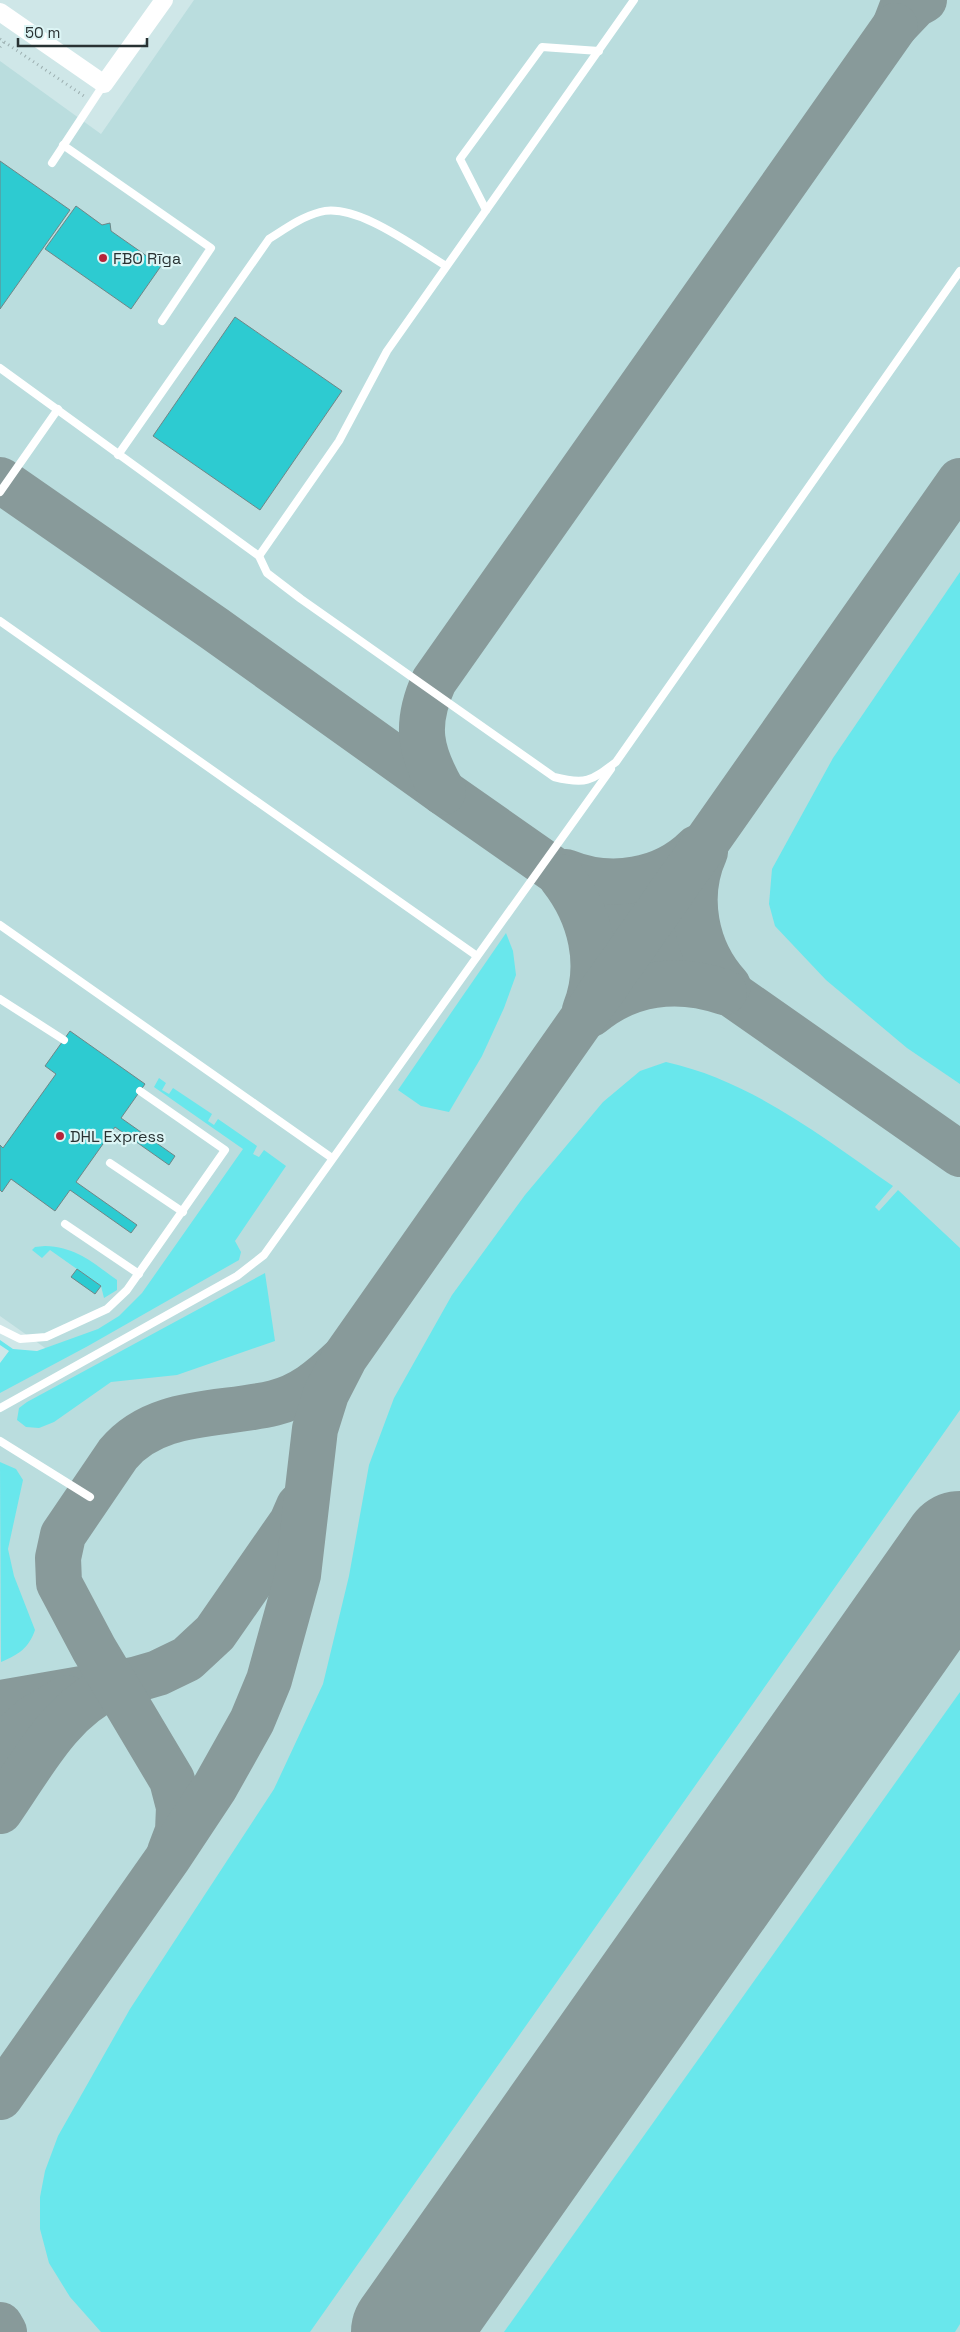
<svg xmlns="http://www.w3.org/2000/svg" width="960" height="2332" viewBox="0 0 960 2332" font-family="'Space Grotesk',sans-serif">
<style>
.built{fill:#baddde}
.green{fill:#69e7ec}
.lines{fill:none;stroke-linecap:round;stroke-linejoin:round}
.taxiway{stroke:#889a9a;stroke-width:46}
.runway{stroke:#889a9a;stroke-width:116}
.building{fill:#2dcbd1;stroke:#6f8687}
.path{stroke:#9cafb0;stroke-width:3;stroke-dasharray:1 4;stroke-linecap:butt}
.service{stroke:#fff;stroke-width:8}
.tertiary{stroke:#fff;stroke-width:18}
.poi-dot{fill:#b6243a;stroke:#dcf5f5;stroke-width:2}
.labels{text-anchor:middle;dominant-baseline:central;stroke-width:4.5;stroke-linejoin:round;paint-order:stroke}
.poi-label{font-size:16px;fill:#293233;stroke:#dcf5f5;text-anchor:start}
</style>
<rect width="100%" height="100%" fill="#cfe7e8"/>
<path class="built" d="M194,0H960V2332H0V1383L48,1350L0,1316V61L101,134Z"/>
<g class="green">
<path d="M960,572V1084L907,1048L826,980L775,926L769,904L772,869L833,758Z"/>
<path d="M506,933L513,951L516,975L504,1008L482,1056L449,1112L421,1106L398,1090Z"/>
<path d="M666,1062C752,1081 822,1137 893,1186L875,1207L879,1211L898,1190L960,1248V1410L310,2332H101L70,2297L49,2263L40,2229V2197L45,2171L58,2136L130,2009L274,1789L323,1684L349,1576L369,1465L394,1398L452,1295L525,1195L603,1102L640,1071Z"/>
<path d="M159,1078L166,1083L162,1090L169,1094L173,1088L212,1114L208,1121L214,1125L218,1119L257,1146L253,1154L259,1157L264,1150L286,1166L235,1241L241,1252L239,1260L88,1346L0,1393V1363L9,1351L0,1345V1340L13,1349L37,1351L98,1329L119,1316L142,1293L243,1149L154,1087Z"/>
<path d="M45,1246C77,1247 93,1263 117,1280V1290L104,1298L101,1286L50,1250L42,1258L32,1250L35,1247Z"/>
<path d="M265,1273L275,1341L177,1375L111,1382L54,1422L39,1428L26,1427L17,1420L19,1408L27,1402Z"/>
<path d="M0,1462L16,1469L23,1480L8,1549L14,1576L35,1630C29,1648 18,1655 1,1662Z"/>
<path d="M960,1692V2324L955,2332H504Z"/>
</g>
<g class="lines">
<g class="taxiway">
<path d="M905,0L895,26L915,5L924,0"/>
<path d="M0,480L215,629L443,792L960,1154"/>
<path d="M443,792C420,752 414,725 434,681L895,26"/>
<path d="M705,852C685,896 695,950 728,986"/>
<path d="M566,872C610,890 663,882 697,848"/>
<path d="M561,877C591,915 603,965 585,1010"/>
<path d="M591,1014C629,982 677,976 724,992"/>
<path d="M0,1703L134,1680L158,1673L187,1659L215,1633L292,1522L299,1506"/>
<path d="M0,1748L33,1718L67,1698"/>
<path d="M0,1811C31,1767 60,1709 111,1687"/>
<path d="M170,1852L178,1831L179,1807L172,1780L94,1649L59,1583L58,1558L63,1535L118,1454C156,1408 221,1416 274,1403C302,1396 321,1380 341,1361"/>
<path d="M0,2097L168,1858L215,1787L252,1721L269,1680L298,1575L315,1429L326,1394L345,1357L960,481"/>
<path d="M0,2325L4,2332"/>
</g>
<path class="runway" d="M409,2332L960,1549"/>
</g>
<g class="building">
<path d="M0,161L70,210L0,309Z"/>
<path d="M76,206L102,225L110,223L111,231L161,266L131,309L45,249Z"/>
<path d="M235,317L342,391L260,510L153,436Z"/>
<path d="M70,1031L145,1084L121,1118L175,1156L169,1165L115,1127L76,1182L137,1225L131,1233L70,1190L55,1211L11,1179L2,1192L0,1190V1145L3,1148L56,1074L45,1066Z"/>
<path d="M77,1269L101,1286L95,1294L71,1277Z"/>
</g>
<g class="lines">
<g class="path">
<path d="M0,39L84,96"/>
<path d="M0,47L4,42"/>
</g>
<g class="service">
<path d="M63,145L211,248L162,321"/>
<path d="M52,163L104,84"/>
<path d="M486,210L460,159L542,47L599,51"/>
<path d="M0,368L259,556L267,573L301,599L554,777C586,785 591,781 616,762L960,271"/>
<path d="M118,455L269,239C285,229 301,217 320,212C356,202 416,248 446,266"/>
<path d="M0,492L58,409"/>
<path d="M259,556L339,441L387,351L634,0"/>
<path d="M0,621L477,956"/>
<path d="M0,925L332,1158"/>
<path d="M0,999L64,1040"/>
<path d="M110,1163L183,1212"/>
<path d="M65,1224L139,1274"/>
<path d="M0,1329L20,1339L46,1337L107,1309L127,1290L225,1150L140,1091"/>
<path d="M0,1408L237,1276L264,1255L611,769"/>
<path d="M0,1441L90,1497"/>
</g>
<path class="tertiary" d="M0,12L104,84L164,0"/>
</g>
<g class="poi-dot">
<circle cx="103" cy="258" r="5"/>
<circle cx="60" cy="1136" r="5"/>
</g>
<g class="labels">
<g class="poi-label">
<text x="113" y="258">FBO Rīga</text>
<text x="70" y="1136">DHL Express</text>
</g>
</g>
<path d="M18 38v8h129v-8" fill="none" stroke="#293233" stroke-width="2.5"/>
<text x="25" y="38" font-size="15" fill="#293233" stroke="#dcf5f5" stroke-width="4" paint-order="stroke">50 m</text>
</svg>
